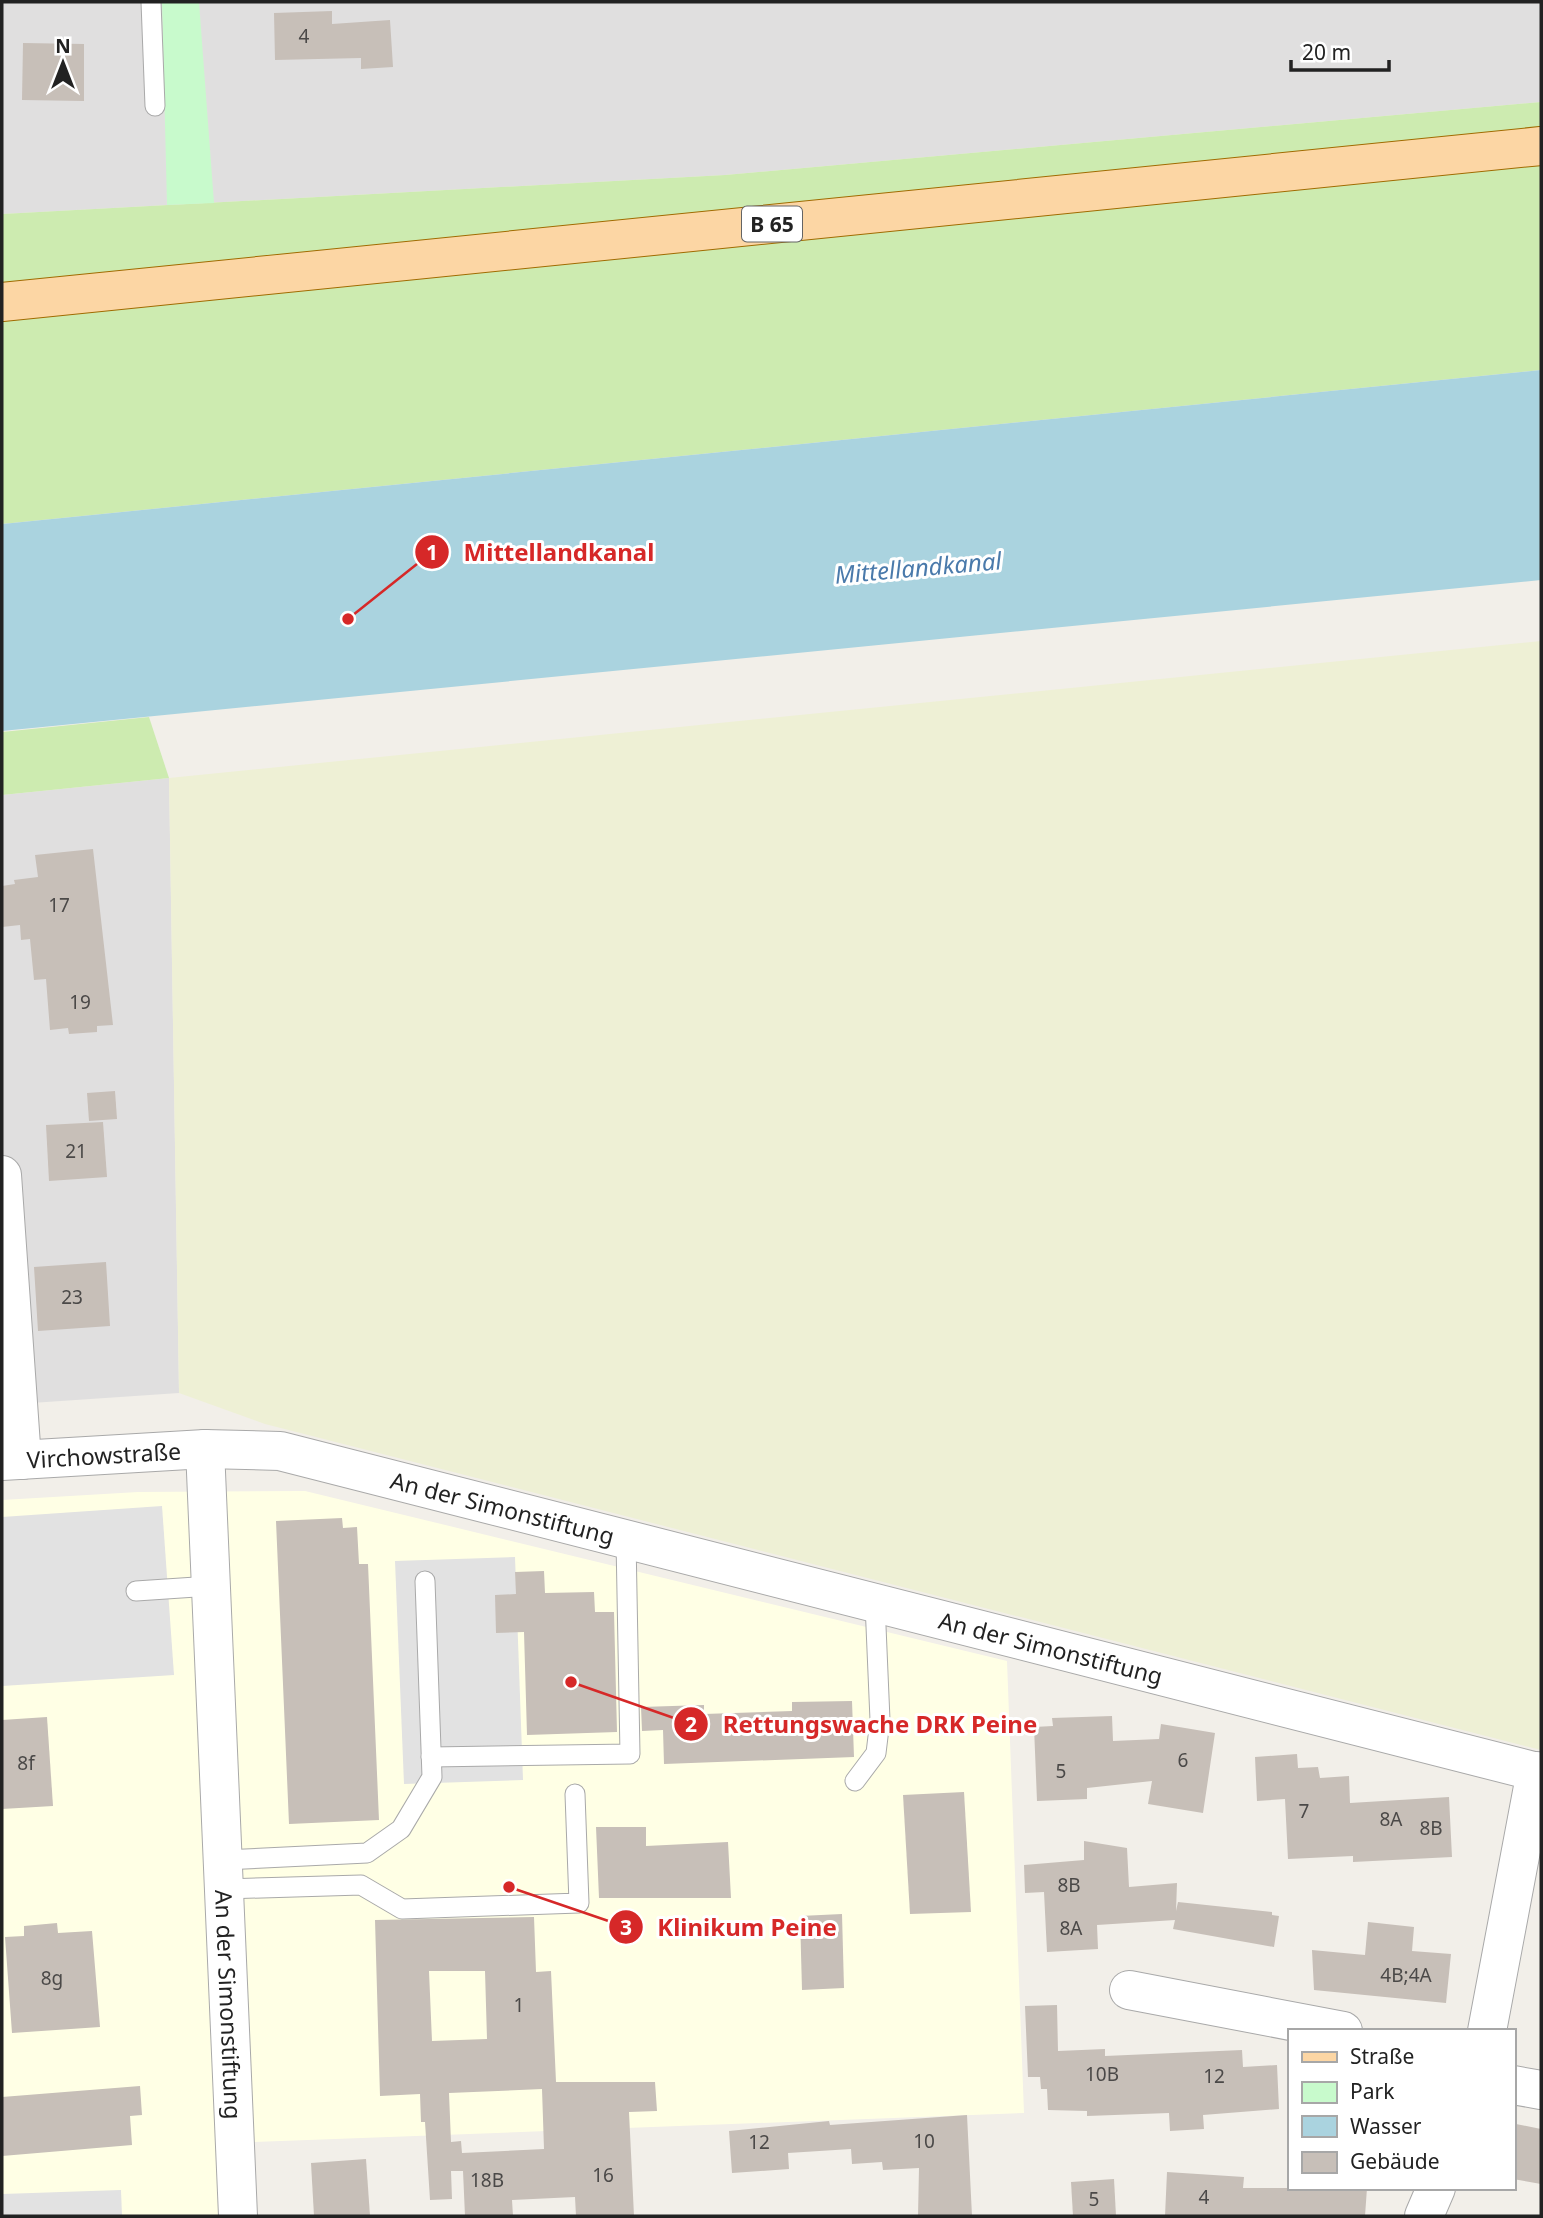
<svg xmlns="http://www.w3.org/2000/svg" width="1543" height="2218" viewBox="0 0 1543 2218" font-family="'Noto Sans',sans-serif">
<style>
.residential{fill:#e0dfdf}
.education{fill:#ffffe5}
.farmland{fill:#eef0d5}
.grass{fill:#cdebb0}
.park{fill:#c8facc}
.parking{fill:#e2e2e2}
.water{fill:#aad3df}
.building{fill:#c7bfb8;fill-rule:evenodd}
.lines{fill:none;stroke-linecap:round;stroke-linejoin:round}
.lane-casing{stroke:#a9a9a9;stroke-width:21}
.street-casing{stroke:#a9a9a9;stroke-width:40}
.primary-casing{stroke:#a06b00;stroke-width:40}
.lane{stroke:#fff;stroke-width:19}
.street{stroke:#fff;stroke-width:38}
.primary{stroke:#fcd6a4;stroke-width:38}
.labels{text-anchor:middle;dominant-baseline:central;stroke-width:6;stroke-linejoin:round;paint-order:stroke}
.number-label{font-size:19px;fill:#4b4948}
.shield{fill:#fff;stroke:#646464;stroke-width:2}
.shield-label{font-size:21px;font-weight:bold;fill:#222}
.street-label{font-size:23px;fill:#222;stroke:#fff}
.water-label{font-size:24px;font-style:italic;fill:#4a7aab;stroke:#fff}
.leader{fill:none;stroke:#d62828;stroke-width:2.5}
.callout-dot{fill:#d62828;stroke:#fff;stroke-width:2.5}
.mark-label{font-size:21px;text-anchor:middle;font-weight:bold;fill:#fff}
.callout-label{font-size:24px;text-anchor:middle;font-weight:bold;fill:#d62828;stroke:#fff;stroke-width:6;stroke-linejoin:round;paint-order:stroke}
</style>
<rect width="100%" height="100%" fill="#f2efe9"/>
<g class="residential">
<path d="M2,2H1541V102L725,175L2,214Z"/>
<path d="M169,778L179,1393L2,1405V795Z"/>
</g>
<path class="education" d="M305,1491L1007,1661L1024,2113L230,2143L232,2216H2V1500L138,1492Z"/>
<path class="farmland" d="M1541,641V1750L265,1424L179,1393L169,778Z"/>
<g class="grass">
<path d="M1541,102V370L2,524V214L725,175Z"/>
<path d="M149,717L169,778L2,795V732Z"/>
</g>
<path class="park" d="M162,2H199L214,203L167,205Z"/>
<g class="parking">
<path d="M162,1506L174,1675L2,1686V1517Z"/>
<path d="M515,1557L523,1780L404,1784L395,1561Z"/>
<path d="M121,2190L122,2216H2V2194Z"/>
</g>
<path class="water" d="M1541,370V580L2,731V524Z"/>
<g class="building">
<path d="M332,11V24L390,20L393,67L361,69V58L275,60L274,13Z"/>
<path d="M23,43L84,44V101L22,100Z"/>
<path d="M93,849L113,1025L97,1026V1032L69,1034L68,1028L50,1030L46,979L34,980L30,939L21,940L20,925L2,927V886L15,884L14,880L38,877L35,855Z"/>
<path d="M115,1091L117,1119L89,1121L87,1093Z"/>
<path d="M103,1122L107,1177L49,1181L46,1125Z"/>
<path d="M106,1262L110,1326L38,1331L34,1267Z"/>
<path d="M342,1518L343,1528L357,1527L359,1564H368L379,1820L289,1824L276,1521Z"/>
<path d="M544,1571L545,1593L594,1592L595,1612H614L617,1732L527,1735L524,1632L496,1633L495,1595L516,1594L515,1572Z"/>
<path d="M852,1701L854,1757L664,1764L663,1730L642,1731L641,1707L704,1705V1714L792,1711V1702Z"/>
<path d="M1112,1716L1113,1741L1159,1739L1161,1724L1215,1733L1203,1813L1148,1804L1152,1781L1087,1788V1799L1037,1801L1034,1727L1053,1726L1052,1718Z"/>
<path d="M47,1717L53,1806L2,1809V1720Z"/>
<path d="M1297,1754L1298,1768L1318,1767L1320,1778L1349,1776L1350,1803L1449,1797L1452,1857L1353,1862V1856L1288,1859L1285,1799L1257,1801L1255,1757Z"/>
<path d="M964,1792L971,1912L910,1914L903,1795Z"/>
<path d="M596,1827H646V1846L728,1842L731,1898H599Z"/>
<path d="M1084,1841L1127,1848L1129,1887L1177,1883L1176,1911L1178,1902L1272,1912V1915L1279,1916L1274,1947L1173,1929L1175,1920L1097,1925L1098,1949L1047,1952L1044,1892L1025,1893L1024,1865L1084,1860Z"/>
<path d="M842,1914L844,1988L802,1990L800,1916Z"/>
<path d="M534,1917L536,1972L551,1971L556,2082H655L657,2111L629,2112L634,2216H576L575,2197L512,2200L513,2216H465L463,2171H451L452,2199L430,2200L425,2122H421L420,2094L380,2096L375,1920ZM429,1971H485L487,2039L432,2041ZM542,2089L544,2149L462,2153L461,2141L451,2142L449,2093Z"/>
<path d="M1368,1922L1414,1927L1412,1951L1451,1954L1446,2003L1314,1990L1312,1950L1365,1955Z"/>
<path d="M57,1923L58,1933L92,1931L100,2027L12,2033L5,1937L24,1936V1926Z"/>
<path d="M1057,2005L1058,2051L1105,2049V2056L1242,2050L1243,2067L1277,2065L1279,2109L1203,2115L1204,2129L1170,2131L1169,2113L1087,2116V2111L1048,2110L1047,2089H1041L1040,2077H1028L1025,2006Z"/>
<path d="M140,2086L142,2115L130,2116L132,2145L2,2156V2097Z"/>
<path d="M967,2115L972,2216H918L919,2168L883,2170L882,2162L852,2164L851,2149L788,2153L789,2169L732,2173L729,2131L829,2121L830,2125Z"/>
<path d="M1516,2124L1541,2129V2184L1513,2179Z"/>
<path d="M366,2159L370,2216H314L311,2163Z"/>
<path d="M1167,2172L1244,2177L1243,2188H1367L1365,2216H1165Z"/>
<path d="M1114,2179L1116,2216H1073L1071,2182Z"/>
</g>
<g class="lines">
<defs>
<g id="lane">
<path d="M151,2L155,106"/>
<path d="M136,1591L211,1586"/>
<path d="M431,1757L630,1754L626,1540"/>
<path d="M855,1781L876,1753L880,1720L875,1603"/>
<path d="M223,1860L367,1853L401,1829L432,1777L425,1581"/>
<path d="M224,1889L361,1885L402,1909L579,1903L575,1794"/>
</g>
<g id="street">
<path d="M2,1175L22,1460"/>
<path id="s1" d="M205,1449L238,2216"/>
<path id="s2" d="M2,1461L205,1449L280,1451L1541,1773"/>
<path d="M1129,1990L1343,2031"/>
<path d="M1487,2031L1536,1771"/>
<path d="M1513,2085L1541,2090"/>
<path d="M1424,2216L1436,2188"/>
</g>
<path id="primary" d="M2,302L1541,146"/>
</defs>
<use href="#lane" class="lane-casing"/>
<use href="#street" class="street-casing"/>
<use href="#primary" class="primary-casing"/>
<use href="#lane" class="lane"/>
<use href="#street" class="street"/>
<use href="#primary" class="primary"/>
</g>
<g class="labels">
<g class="number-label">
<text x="304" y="36">4</text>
<text x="59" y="905">17</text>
<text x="80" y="1002">19</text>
<text x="76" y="1151">21</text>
<text x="72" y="1297">23</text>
<text x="1183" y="1760">6</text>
<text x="26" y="1763">8f</text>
<text x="1061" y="1771">5</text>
<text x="1304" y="1811">7</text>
<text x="1391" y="1819">8A</text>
<text x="1431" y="1828">8B</text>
<text x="1069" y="1885">8B</text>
<text x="1071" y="1928">8A</text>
<text x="1406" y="1975">4B;4A</text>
<text x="52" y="1978">8g</text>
<text x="519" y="2005">1</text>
<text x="1102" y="2074">10B</text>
<text x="1214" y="2076">12</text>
<text x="924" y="2141">10</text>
<text x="759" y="2142">12</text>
<text x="603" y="2175">16</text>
<text x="487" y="2180">18B</text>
<text x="1204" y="2197">4</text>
<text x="1094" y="2199">5</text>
</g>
<rect class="shield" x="742" y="206.5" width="60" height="35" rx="5"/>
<g class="shield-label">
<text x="772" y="224">B 65</text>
</g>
<g class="street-label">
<text stroke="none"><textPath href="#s2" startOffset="102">Virchowstraße</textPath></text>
<text stroke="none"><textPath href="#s2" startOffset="508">An der Simonstiftung</textPath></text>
<text stroke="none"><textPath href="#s2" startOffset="1074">An der Simonstiftung</textPath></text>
<text stroke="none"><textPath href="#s1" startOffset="556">An der Simonstiftung</textPath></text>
</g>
<g class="water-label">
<text transform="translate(918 567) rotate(-5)">Mittellandkanal</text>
</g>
</g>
<path class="leader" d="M348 619L432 552M571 1682L691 1724M509 1887L626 1927"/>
<g class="callout-dot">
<circle cx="348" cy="619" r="7"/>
<circle cx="571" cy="1682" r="7"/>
<circle cx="509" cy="1887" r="7"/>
<circle cx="432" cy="552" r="18"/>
<circle cx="691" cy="1724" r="18"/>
<circle cx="626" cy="1927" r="18"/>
</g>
<g class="mark-label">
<text x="432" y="560">1</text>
<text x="691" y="1732">2</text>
<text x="626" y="1935">3</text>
</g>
<g class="callout-label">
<text x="559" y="561">Mittellandkanal</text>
<text x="880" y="1733">Rettungswache DRK Peine</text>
<text x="747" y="1936">Klinikum Peine</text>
</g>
<rect width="1543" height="2218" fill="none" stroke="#222222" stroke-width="7"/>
<rect x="1288" y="2029" width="228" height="161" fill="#ffffff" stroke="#a7a7a7" stroke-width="2"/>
<rect x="1302" y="2052" width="35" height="10" fill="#fcd6a4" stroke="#a7a7a7" stroke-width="2"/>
<text x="1350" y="2064" font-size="21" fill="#222222">Straße</text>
<rect x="1302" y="2082" width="35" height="21" fill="#c8facc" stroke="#a7a7a7" stroke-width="2"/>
<text x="1350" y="2099" font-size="21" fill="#222222">Park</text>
<rect x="1302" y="2116" width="35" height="21" fill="#aad3df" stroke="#a7a7a7" stroke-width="2"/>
<text x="1350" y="2134" font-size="21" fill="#222222">Wasser</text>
<rect x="1302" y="2152" width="35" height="21" fill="#c7bfb8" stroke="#a7a7a7" stroke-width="2"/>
<text x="1350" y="2169" font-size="21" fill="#222222">Gebäude</text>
<g transform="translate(63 63)" stroke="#ffffff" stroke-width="5" paint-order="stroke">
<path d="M0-5L12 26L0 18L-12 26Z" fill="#222222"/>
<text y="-10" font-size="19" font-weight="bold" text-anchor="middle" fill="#222222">N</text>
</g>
<path d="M1291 60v10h98v-10" fill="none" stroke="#222222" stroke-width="3.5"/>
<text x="1302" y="60" font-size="21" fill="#222222" stroke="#ffffff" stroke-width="5" paint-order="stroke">20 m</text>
</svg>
